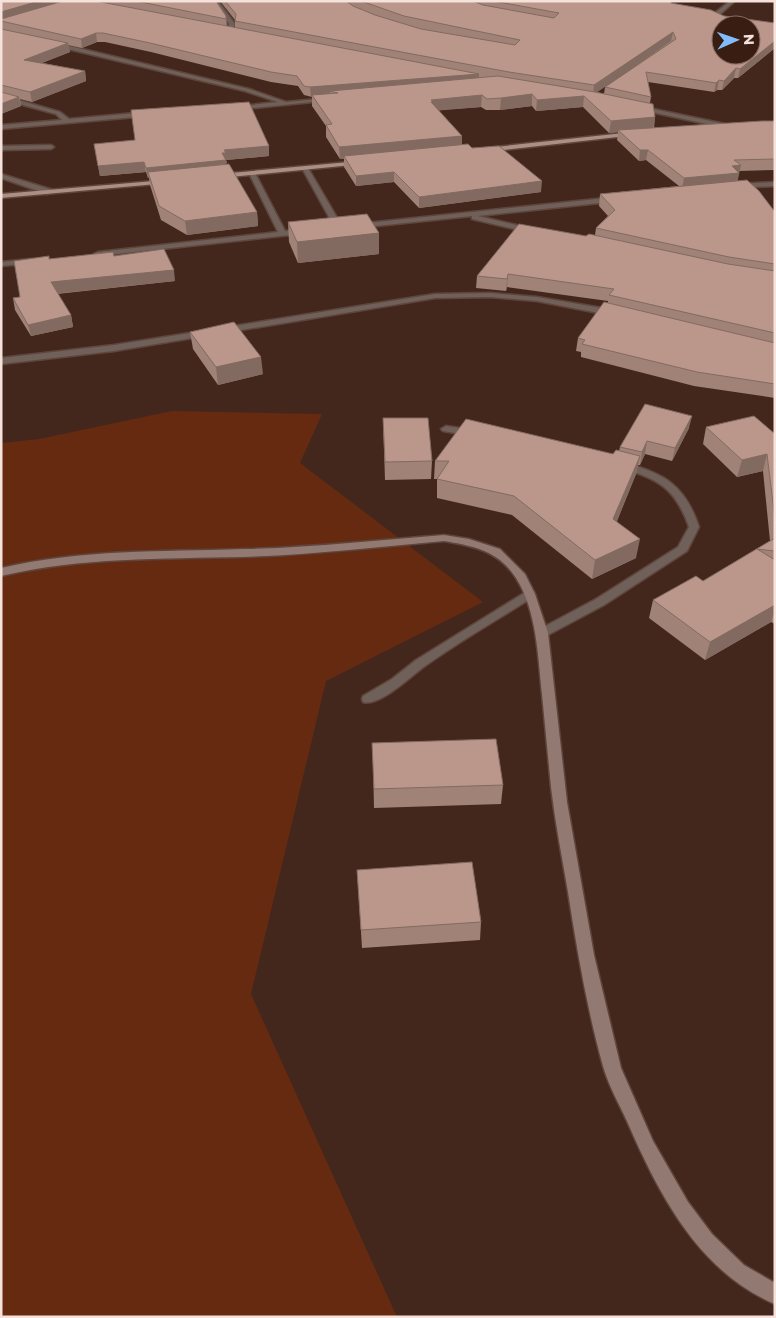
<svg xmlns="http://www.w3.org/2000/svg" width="776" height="1318" viewBox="0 0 776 1318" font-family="Montserrat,sans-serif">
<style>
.green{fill:#662a11}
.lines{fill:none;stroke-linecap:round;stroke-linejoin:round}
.lane-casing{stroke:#5f453b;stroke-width:3}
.street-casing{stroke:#5f453b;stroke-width:3}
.secondary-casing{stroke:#5f453b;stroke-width:3}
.primary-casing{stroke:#5f453b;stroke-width:3}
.lane{fill:#6f605a;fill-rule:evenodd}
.street{fill:#6f605a;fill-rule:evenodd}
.secondary{fill:#927a72;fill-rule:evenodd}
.primary{fill:#ac8f84;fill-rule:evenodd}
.wall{fill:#a08277;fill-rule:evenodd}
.shaded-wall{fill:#826a61}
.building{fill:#ba978a;stroke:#826a61;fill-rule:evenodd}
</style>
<rect width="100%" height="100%" fill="#43271d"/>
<path class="green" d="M172,411L322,414L300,463L483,602L326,681L251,994L397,1317H1V443L39,439Z"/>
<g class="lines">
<defs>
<g id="lane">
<path d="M1,146L51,145L54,147L51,149L1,150Z"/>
<path d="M529,590L533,591L535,594L533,597C497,620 460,641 425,666C412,675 380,707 363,702L362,699L363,696L392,679L416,660Z"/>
</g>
<g id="street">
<path d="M213,1H218L235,24L232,32L227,31L229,24Z"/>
<path d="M730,1H735L717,17L751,25L723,23L711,18V16Z"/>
<path d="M53,42L249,89L286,102L329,98L332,100L234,110L232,107L278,102L245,91L51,45Z"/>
<path d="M1,95L60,112L69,119L147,112L150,114L147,116L1,129V125L62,120L56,114L1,99Z"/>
<path d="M639,106L730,125L733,127L730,129L637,109Z"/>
<path d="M303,167L308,168L343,228L342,230L335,228L302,168Z"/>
<path d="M252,171L255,173L285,231L305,229H308V233L98,256L94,254L98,252L278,232L249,173Z"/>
<path d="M1,174L53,190L54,192L47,194L1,178Z"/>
<path d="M775,182V186L737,188L733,186L737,184Z"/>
<path d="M616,197H619V201L478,216L534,229V233H531L472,219V216L357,228L353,226L357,224Z"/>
<path d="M31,259H34V263L1,266V262Z"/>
<path d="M490,293L537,297L614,310L618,313L614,316L537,301L490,297L435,298L114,351L1,364V358L114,345L435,294Z"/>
<path d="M446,426L473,430L478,433L473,436L443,431L441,429Z"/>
<path d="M622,462C664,473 685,485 699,527L687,551L604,605L546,636H538L536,633L538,630L596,599L678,547L689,527C675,487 658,479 618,467L617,465L618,463Z"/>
</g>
<path id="secondary" d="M444,535L469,539L500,549L525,574L535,594L548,633L567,802L594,955L621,1068L653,1141L688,1202L712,1234L744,1265L775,1283V1304C697,1271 658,1192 626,1119C618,1102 608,1084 603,1066C587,1009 577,950 568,892C562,857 555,822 551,787C548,756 545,725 542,694C538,657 537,611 516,578C499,551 474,546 444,541C377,547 310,555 243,557C160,559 83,557 1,576V568C83,549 160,552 243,549C310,548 377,540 444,535Z"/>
<g id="primary">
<path d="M633,132L636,134L635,135L486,152L483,150L486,148Z"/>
<path d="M360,161L363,163L362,164L220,178L217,176L220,174Z"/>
<path d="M166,180L168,181V183L1,198V194Z"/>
</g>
</defs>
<use href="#lane" class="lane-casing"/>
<use href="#street" class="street-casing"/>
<use href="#secondary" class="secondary-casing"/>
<use href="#primary" class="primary-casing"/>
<use href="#lane" class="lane"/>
<use href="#street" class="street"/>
<use href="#secondary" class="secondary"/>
<use href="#primary" class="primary"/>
</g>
<g class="wall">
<path d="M1,1H216L226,16L227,26L235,28V20L220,1H671V3L724,16L775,23V48L738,78H734L722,90H717L714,92L648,82L651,97L650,103L655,117L654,128L775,121V170L739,171L737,180L775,212V398L694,386L581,357V352L576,351L578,338L608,303V301L507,287L506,291L476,288L477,276L586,236L595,235L596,228L608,216L599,206L600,194L679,186L646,160L639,161L617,140L618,132L609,133L583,107L536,111L532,106L500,110H486L481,107L439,110L462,145L472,148L541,192L419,208L394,182L356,186L344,167V159H340L326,137V126L312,106V97L304,95L298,86L271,82L151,52L105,42H97L82,48L68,45L70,52L42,63L85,71L86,81L32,102L20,99L21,106L1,114ZM671,41L605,87L604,94L597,92Z"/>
<path d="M94,144L269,146V156L226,160L227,163H226L257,212L258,226L187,235L161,220L150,185L149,178H148L146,172L100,176Z"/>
<path d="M288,222L379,254L298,263L289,242Z"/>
<path d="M114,256L175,281L57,294L71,315L73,327L31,336L15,310L13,298L20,297L49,259Z"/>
<path d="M190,332L263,374L218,385L193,349Z"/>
<path d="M383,418L432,461L431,479L385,480Z"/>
<path d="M706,427L775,434V624L771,622L705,660L649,618L653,600L703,581L770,541L763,471L737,477L703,444Z"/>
<path d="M689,428L672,461L645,454L640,465H638L636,474L617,521L636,558L592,579L512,515L437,498V479H434L435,461L613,454L619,451L620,447Z"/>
<path d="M373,762L503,785L501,804L374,808Z"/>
<path d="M357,870L481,922L480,940L362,948Z"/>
</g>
<g class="shaded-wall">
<path d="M39,1H70L1,21V12Z"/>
<path d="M673,32L671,41L593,95L594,85Z"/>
<path d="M96,33L97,42L82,48L81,39Z"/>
<path d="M775,41V48L738,78L740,69Z"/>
<path d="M68,43L70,52L26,69L24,60Z"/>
<path d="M736,68L734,78L722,90L724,81Z"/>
<path d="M85,71L86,81L32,102L30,92Z"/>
<path d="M479,74V83L338,93L330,91V95H312V97H311L310,87Z"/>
<path d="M719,80L717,90L714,92L716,83Z"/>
<path d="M532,94V106L500,110L501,98Z"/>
<path d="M482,95L481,107L433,111L431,100Z"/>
<path d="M584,96L583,107L536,111L537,100Z"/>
<path d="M19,97L21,106L1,114V104Z"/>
<path d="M655,117L653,129L618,130V132L609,133L611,121Z"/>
<path d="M462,136V147L344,156V159H340L339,147Z"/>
<path d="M269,146V156L226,160L227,163H226L227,170L148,172L149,178H148L146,168L222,153L224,150Z"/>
<path d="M640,150H648L646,160L639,161Z"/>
<path d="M144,162L146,172L100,176L98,166Z"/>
<path d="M741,165L737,184L682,189L684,178L732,166Z"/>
<path d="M394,172V182L356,186V176Z"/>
<path d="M542,181L541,192L419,208V197Z"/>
<path d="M257,212L258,226L187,235L185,221Z"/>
<path d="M379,233V254L298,263L297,242Z"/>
<path d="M174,270L175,281L53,294L51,282Z"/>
<path d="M508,274L507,287L506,291L507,279Z"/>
<path d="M71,315L73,327L31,336L28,325Z"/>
<path d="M261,357L263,374L218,385L216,367Z"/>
<path d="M692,416L689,428L672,461L675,448Z"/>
<path d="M647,441L645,454L640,465L642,452Z"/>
<path d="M767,454L763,471L737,477L742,460Z"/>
<path d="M640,456L636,474L610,538L613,519Z"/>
<path d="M640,539L636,558L592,579L595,560Z"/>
<path d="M775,605V611L771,622L705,660L710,642Z"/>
</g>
<g class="building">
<path d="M1,1H39L1,12Z"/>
<path d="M63,1H96L479,74L310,87L304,86L297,76L271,72L150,43L103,33H96L81,39L1,21V19Z"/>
<path d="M136,1H216L226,16V19Z"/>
<path d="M225,1H346L353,6L375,15L421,29L515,45L520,40L404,16L361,1H473L483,5L554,18L559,13L493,1H671V3L711,10L724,16L775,23V41L740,69L736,68L724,81L719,80L716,83L646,72L651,97L605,87L676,39L673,32L594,85L509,72L235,21L236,14ZM721,25H751V55H721Z"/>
<path d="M1,29L68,43L24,60L85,71L30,92L1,85Z"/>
<path d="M498,76L595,92L653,104L655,117L611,121L584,96L537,100L532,94L501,98L487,99L482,95L431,100L433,102H431L462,136L339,147L326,125L332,124L312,95L338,93L330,91Z"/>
<path d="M1,92L19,97L1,104Z"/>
<path d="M249,102L269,146L224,150L226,153H222L226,160L146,168L144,162L98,166L94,144L135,140L131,110Z"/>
<path d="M762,121H775V159L734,160L741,165L732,166L739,173L684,178L648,150H640L618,130Z"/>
<path d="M468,144L472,148L499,146L542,181L419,197L394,172L356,176L344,156Z"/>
<path d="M229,164L257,212L185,221L159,206L148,172Z"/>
<path d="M747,180L759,191L775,212V264L729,257L596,228L615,210L600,194Z"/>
<path d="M367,214L379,233L297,242L288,222Z"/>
<path d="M519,224L586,236L589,234L728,264L775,271V333L609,295L614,289L508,274L507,279L477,276Z"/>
<path d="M164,249L174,270L51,282L71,315L28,325L13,298L20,297L14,261L49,256V259L113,252L114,256Z"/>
<path d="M604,302L775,343V384L697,372L582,344L585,340L578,338Z"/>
<path d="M234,322L261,357L216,367L190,332Z"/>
<path d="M645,404L692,416L675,448L647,441L642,452L620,447Z"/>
<path d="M754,416L775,434V520L767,454L742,460L706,427Z"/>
<path d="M383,418H428L432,461L385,462Z"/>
<path d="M466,419L613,454L616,450L640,456L613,519L640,539L595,560L514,496L437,479L449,461H435Z"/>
<path d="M775,538V551L757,549L775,560V605L710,642L653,600L696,576L703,581Z"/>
<path d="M496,739L503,785L374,789L372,743Z"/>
<path d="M472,862L481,922L361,930L357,870Z"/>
</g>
<rect width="776" height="1318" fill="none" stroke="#f5e2db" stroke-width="5"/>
<g transform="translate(736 40) rotate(88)"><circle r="24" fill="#391d13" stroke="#846c63"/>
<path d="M0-4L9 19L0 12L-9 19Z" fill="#83bcfa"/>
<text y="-8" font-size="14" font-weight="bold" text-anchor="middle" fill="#f5e2db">N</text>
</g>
</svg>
